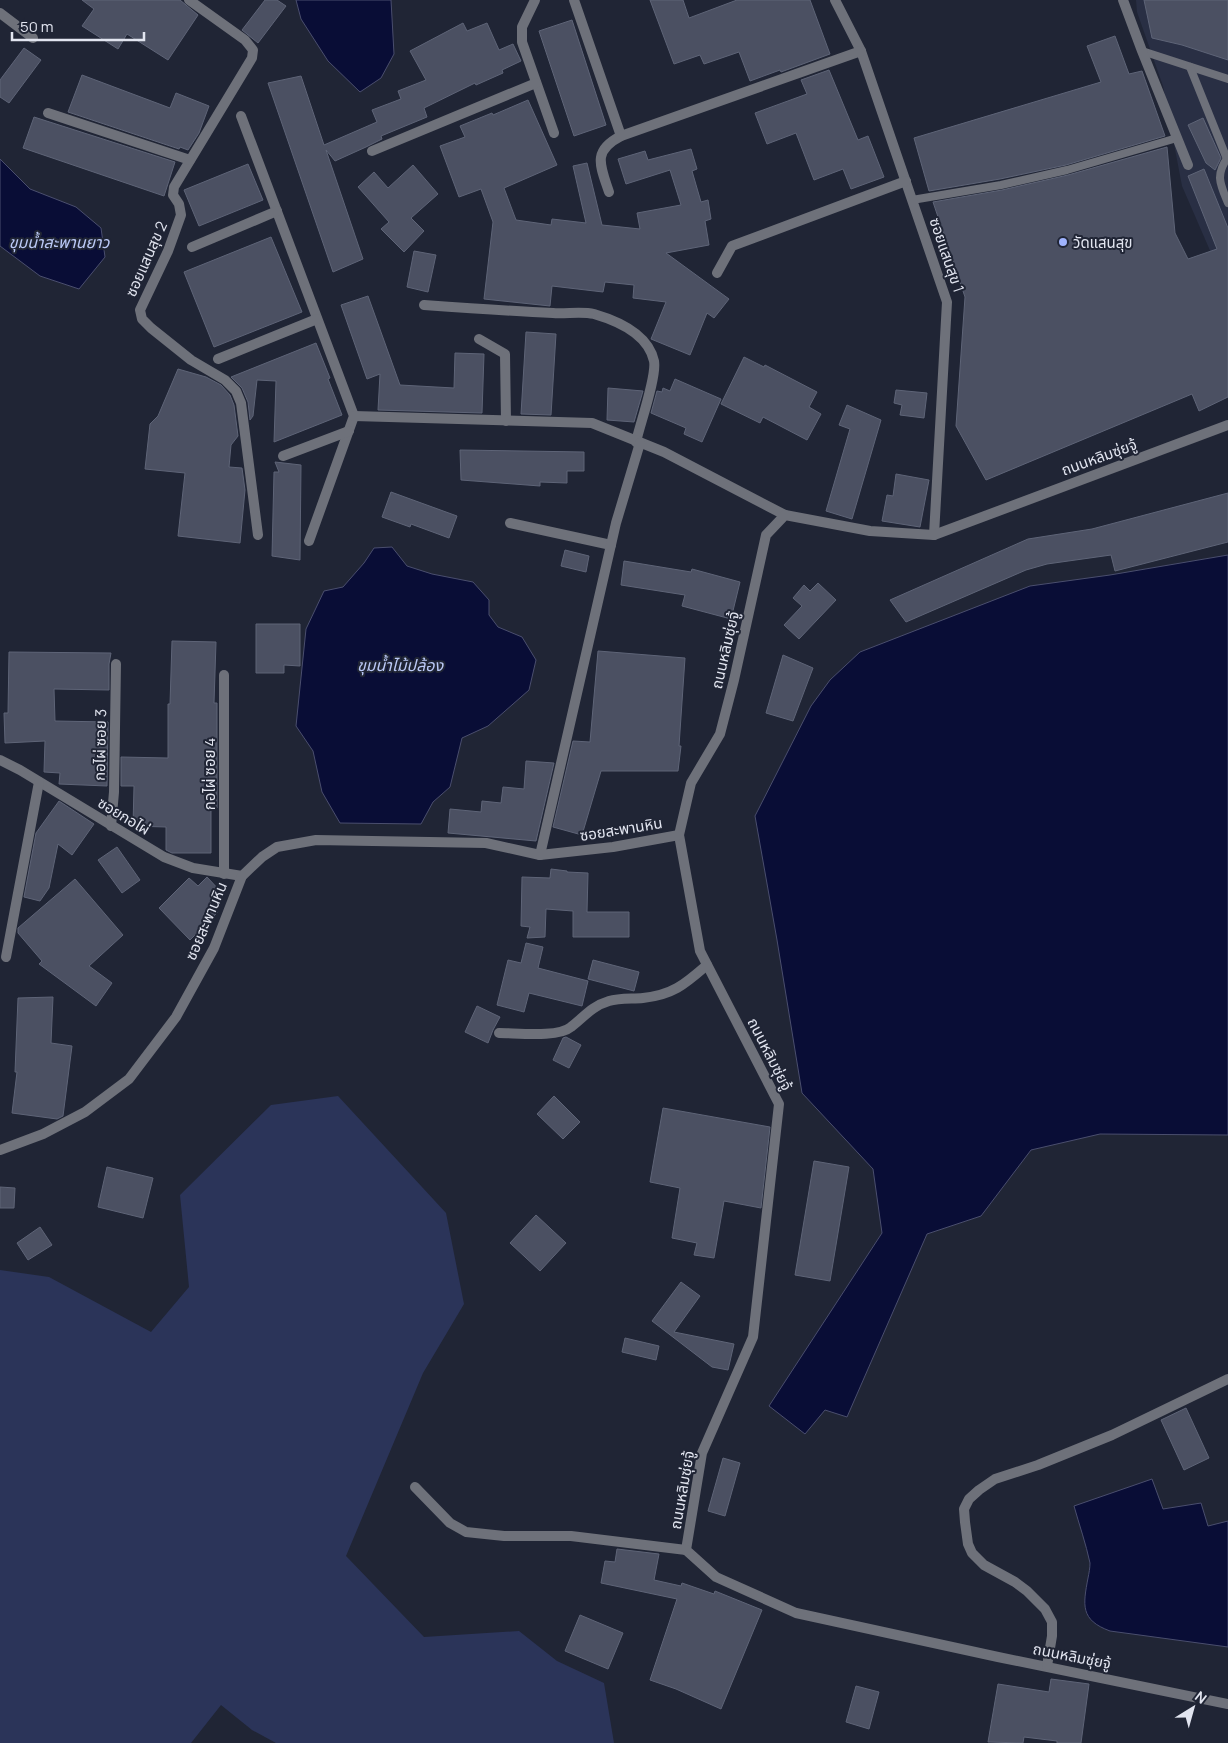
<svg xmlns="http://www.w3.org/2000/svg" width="1228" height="1743" viewBox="0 0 1228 1743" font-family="Manrope,'Noto Sans Thai',sans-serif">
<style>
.built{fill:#292f44}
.green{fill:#2b3459}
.water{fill:#090d36;stroke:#4a4e6e}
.building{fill:#4b5062;stroke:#5e6477}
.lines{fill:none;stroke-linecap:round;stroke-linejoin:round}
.lane{stroke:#6e717a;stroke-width:8}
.street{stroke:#6e717a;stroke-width:10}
.poi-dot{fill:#9fb3fd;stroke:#202535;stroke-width:2}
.labels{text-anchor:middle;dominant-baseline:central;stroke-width:4;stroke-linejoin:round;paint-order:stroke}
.poi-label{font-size:15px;fill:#e2e5f0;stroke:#202535;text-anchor:start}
.street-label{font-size:15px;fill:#e2e5f0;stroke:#202535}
.water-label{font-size:16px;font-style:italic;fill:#bbc9f6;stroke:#202535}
</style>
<rect width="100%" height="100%" fill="#202535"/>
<path class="built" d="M1136,0H1228V292L1182,186L1163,86L1137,12Z"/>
<path class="green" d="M338,1096L446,1213L464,1304L423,1373L346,1556L424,1637L519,1631L557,1661L604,1683L614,1743H276L252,1730L221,1705L191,1743H0V1270L49,1277L151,1332L189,1287L180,1195L271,1105Z"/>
<g class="water">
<path d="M296,0H391L394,54L381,78L360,92L328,61L301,19Z"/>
<path d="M0,159L30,189L76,207L101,228L105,257L79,289L40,276L0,246Z"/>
<path d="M392,547L407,566L432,574L473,582L489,600V615L498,627L522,637L536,660L529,690L488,726L462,738L450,787L433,802L421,824L340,823L322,792L313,751L296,726L306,629L324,591L343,587L364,563L374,548Z"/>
<path d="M1228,555V1135L1100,1134L1031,1150L981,1216L927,1234L847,1417L825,1410L805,1434L769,1406L882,1233L873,1169L802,1093L777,940L755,816L811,706L830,680L860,652L1030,586L1110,575Z"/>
<path d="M1152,1479L1163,1509L1201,1503L1208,1526L1228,1521V1647L1110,1631C1080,1620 1083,1605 1088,1578C1089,1573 1090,1568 1090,1563C1086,1544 1079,1524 1074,1506Z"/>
</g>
<g class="building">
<path d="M82,0H180L198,15L168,60L127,34L118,49L82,26L94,9Z"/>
<path d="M265,0H277L286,6L258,43L242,30Z"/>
<path d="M650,0H683L689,18L737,0H810L830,54L781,72L780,70L750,81L739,52L704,64L700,55L674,64Z"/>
<path d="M1144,0H1228V60L1182,45L1152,38Z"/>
<path d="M572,20L606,125L574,136L539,31Z"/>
<path d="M463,23L467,31L487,23L499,50L513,44L521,61L502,70L503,73L476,85L475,83L424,108L427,117L381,136L382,139L366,147L335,161L326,150L363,259L333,272L268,83L301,76L324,145L377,122L372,110L401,99L398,91L426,80L410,51Z"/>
<path d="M1115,36L1129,74L1142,71L1165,136L1066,165L1000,179L929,191L914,138L1101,82L1087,46Z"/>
<path d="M24,48L41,60L9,103L0,97V80Z"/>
<path d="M829,70L858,140L868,136L884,177L851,189L843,169L814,180L796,133L767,144L755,113L807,94L801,80Z"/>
<path d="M82,75L170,108L176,93L209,106L199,133L188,150L180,147L179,149L68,112Z"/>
<path d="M528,100L557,165L504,188L516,220L551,225L552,219L586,223L573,166L587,163L602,225L640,229L637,213L681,205L670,170L626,184L618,159L645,151L648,160L691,149L697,169L692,171L701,202L708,200L711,219L705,221L709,245L666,253L729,299L714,318L707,313L690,355L651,339L666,302L633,298L634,285L605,282L603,292L552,286L550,306L484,299L493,222L481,189L459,197L440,146L465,137L460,126L492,113L493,115Z"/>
<path d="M34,117L175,162L164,196L23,148Z"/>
<path d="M1203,118L1221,158L1215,170L1206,163L1188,125Z"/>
<path d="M1167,147L1175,233L1188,259L1217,249L1188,176L1204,169L1228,228V397L1199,411L1192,394L986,480L956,426L965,297L933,202L1002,190L1068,175Z"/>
<path d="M248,164L263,200L199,226L184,190Z"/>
<path d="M413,165L438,194L411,218L424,231L404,252L381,229L389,222L358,187L374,172L388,188Z"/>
<path d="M271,237L302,312L214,347L184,272Z"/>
<path d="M414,251L436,255L428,292L407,287Z"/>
<path d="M368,296L400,385L454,388L455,353L484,354L482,413L378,410L380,374L367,379L341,305Z"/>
<path d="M526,332L556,334L551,415L521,414Z"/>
<path d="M316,343L330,378L328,379L342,415L274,442L276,381L257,380L253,416L250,420L248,402L242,388L231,377Z"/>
<path d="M744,357L764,367L765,365L817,392L809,407L821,414L807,440L763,417L760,423L721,404Z"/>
<path d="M178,369L206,377L221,385L230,395L234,405L238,436L231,445L229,467L242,468L245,490L240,543L178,536L185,473L145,469L150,424L158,416Z"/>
<path d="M675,379L721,399L702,442L684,434L686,428L651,413L657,391L662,392L663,388L670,391Z"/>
<path d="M608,388L643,391L634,422L607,420Z"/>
<path d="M896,390L927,393L924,418L900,415L902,405L894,403Z"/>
<path d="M847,405L881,420L852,519L826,511L850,429L839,425Z"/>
<path d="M460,450L584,452V471H567V483L540,482V486L461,480Z"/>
<path d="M275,462L301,465L300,560L272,556L274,472H279Z"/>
<path d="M896,474L929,480L920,527L882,521L887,495L893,496Z"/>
<path d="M391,492L457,516L449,538L411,524L410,527L382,517Z"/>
<path d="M1228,493V542L1115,571L1111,555L1047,564L1026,570L906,622L890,600L1028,539L1092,529Z"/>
<path d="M565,550L589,556L586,572L561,566Z"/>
<path d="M624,561L691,572L692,569L740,582L731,619L682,606L685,595L621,585Z"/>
<path d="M818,583L836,600L799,639L784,625L802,606L793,598L804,585L810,591Z"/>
<path d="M256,624H300V666L284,665V673H256Z"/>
<path d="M172,641L216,642L214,703H217V808H211V853H172L166,850V827L133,826L134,786H121V757L168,758V704H170Z"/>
<path d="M598,651L685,658L679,746H681L678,771H601L582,835L553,827L573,741L590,742Z"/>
<path d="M9,652L111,653L109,664V690L54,689L55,721L108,722L107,786L59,784L60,773L44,772L45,741L5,743L4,713H8Z"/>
<path d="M783,655L813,668L793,721L766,713Z"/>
<path d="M526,761L554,763L536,841L448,833L450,809L481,812L482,801L501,803L503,787L524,789Z"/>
<path d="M59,801L94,824L72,855L58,844L49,888L40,901L24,897L36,833Z"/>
<path d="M117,847L140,880L122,893L98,860Z"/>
<path d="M551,869L567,871V872L588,873L587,912H629V937H573V911L546,909L545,937L527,938L530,927L521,926L522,877L550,878Z"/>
<path d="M207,877L221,892L210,903L218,912L190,940L159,908L189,878L198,886Z"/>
<path d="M75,879L123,935L89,966L112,983L96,1006L39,964L42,961L18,933V928Z"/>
<path d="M526,943L543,947L538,968L588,981L582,1006L529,993L524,1012L497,1005L508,960L521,963Z"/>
<path d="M593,960L639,972L634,991L588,979Z"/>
<path d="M53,997L51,1043L72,1046L63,1116L57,1119L12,1113L17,1072H15L18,998Z"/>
<path d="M477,1006L500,1017L493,1030L488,1043L465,1032Z"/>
<path d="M566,1037L581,1045L569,1068L553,1060L563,1038Z"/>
<path d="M554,1096L580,1122L563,1139L537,1114Z"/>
<path d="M663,1108L770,1127L761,1208L724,1201L714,1258L694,1255L697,1243L672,1238L680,1188L650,1182Z"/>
<path d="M814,1161L849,1167L830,1281L795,1275Z"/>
<path d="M107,1167L153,1178L143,1218L98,1207Z"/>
<path d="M0,1187L15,1188L14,1208H0Z"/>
<path d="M536,1215L566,1243L540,1271L510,1243Z"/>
<path d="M40,1227L52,1245L28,1260L17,1243Z"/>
<path d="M681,1282L700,1296L674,1332L734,1344L728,1370L712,1367L652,1321Z"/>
<path d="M625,1338L659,1346L656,1360L622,1352Z"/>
<path d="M1186,1408L1209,1458L1184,1470L1161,1420Z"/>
<path d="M723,1458L740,1463L725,1516L708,1511Z"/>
<path d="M617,1549L659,1554L654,1580L681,1586L682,1583L714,1594L715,1591L762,1610L721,1709L676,1689L650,1680L677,1599L601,1583L605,1561L615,1562Z"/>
<path d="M580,1615L623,1633L608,1669L565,1651Z"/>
<path d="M1051,1679L1089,1684L1081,1743H1057V1741L1024,1737L1023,1743L988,1742L998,1684L1049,1692Z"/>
<path d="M856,1686L879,1692L869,1729L846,1722Z"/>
</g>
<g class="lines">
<g class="lane">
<path d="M1142,51L1228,79"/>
<path d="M1190,67L1227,159"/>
<path d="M1228,157C1215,175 1220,184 1228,203"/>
<path d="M912,200L1001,185L1067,170L1177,138"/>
</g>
<g class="street">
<path d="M189,0L245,40L253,50L252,58L174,187L173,195L179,204L181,215L168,251L140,310L142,319L151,328L191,360L225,380L236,391L241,403L258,535"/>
<path d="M535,0L522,27V42L554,133"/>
<path d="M574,0L621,136"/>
<path d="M835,0L861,51L947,302L934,535"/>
<path d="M1123,0L1142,51L1188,165"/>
<path d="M0,13L33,38"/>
<path d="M48,113L190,160"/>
<path d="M241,116L354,416L309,541"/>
<path d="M372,151L536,83"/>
<path d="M609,192C600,165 592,151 621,136L861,51"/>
<path d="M192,247L277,211"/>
<path d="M717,273L732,246L906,181"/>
<path d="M424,305C467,308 510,311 553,313C566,314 582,311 594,314C618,321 648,334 654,361C657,376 640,424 636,442"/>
<path d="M479,339L505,354L506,421"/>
<path d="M218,359L317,319"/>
<path d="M354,416L592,423L664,452L785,515"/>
<path d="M1228,425L934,535L870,531L785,515L766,535L734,680L720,734L691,783L679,835L700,951L779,1104L753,1337L702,1453L686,1550L716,1577L796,1613L998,1657L1228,1704"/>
<path d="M283,456L349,431"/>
<path d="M510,523L611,545"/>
<path d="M0,760L20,770L164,857L193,868L242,876"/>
<path d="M111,826L114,792L116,664"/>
<path d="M540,855L616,523L640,443"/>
<path d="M224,874V675"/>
<path d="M6,957L39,782"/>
<path d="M499,1033C517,1033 558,1038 571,1027C584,1017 592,1006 609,1001C619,998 632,999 643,998C673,995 685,984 707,965"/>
<path d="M0,1150L43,1134L85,1112L129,1079L176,1017L214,948L242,876L262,857L277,847L316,840L486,843L540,855L613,847L679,835"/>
<path d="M415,1487L450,1523L466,1532L504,1536H571L686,1550"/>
<path d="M1047,1666L1052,1636V1622L1045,1609L1027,1591L1015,1582L984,1565L972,1553L968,1544L965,1522L964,1509L969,1499L979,1490L995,1479L1038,1465L1112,1435L1228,1379"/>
</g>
</g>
<circle class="poi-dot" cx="1063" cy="242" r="5"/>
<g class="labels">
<g class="poi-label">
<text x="1073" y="242">วัดแสนสุข</text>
</g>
<g class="street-label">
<text transform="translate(947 255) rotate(71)">ซอยแสนสุข 1</text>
<text transform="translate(146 259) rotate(-66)">ซอยแสนสุข 2</text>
<text transform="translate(1099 457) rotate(-20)">ถนนหลิมซุ่ยจู้</text>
<text transform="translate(725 650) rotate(-77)">ถนนหลิมซุ่ยจู้</text>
<text transform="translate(100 745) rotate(-89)">กอไผ่ ซอย 3</text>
<text transform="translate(209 774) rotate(-90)">กอไผ่ ซอย 4</text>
<text transform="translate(124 816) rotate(31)">ซอยกอไผ่</text>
<text transform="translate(621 829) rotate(-9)">ซอยสะพานหิน</text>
<text transform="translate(206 921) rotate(-67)">ซอยสะพานหิน</text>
<text transform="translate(770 1054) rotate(63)">ถนนหลิมซุ่ยจู้</text>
<text transform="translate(682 1490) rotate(-80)">ถนนหลิมซุ่ยจู้</text>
<text transform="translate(1072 1656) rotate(11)">ถนนหลิมซุ่ยจู้</text>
</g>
<g class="water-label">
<text x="59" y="242">ขุมน้ำสะพานยาว</text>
<text x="400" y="665">ขุมน้ำไม้ปล้อง</text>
</g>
</g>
<g transform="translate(1193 1708) rotate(37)" stroke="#202535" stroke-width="4" paint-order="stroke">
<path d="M0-4L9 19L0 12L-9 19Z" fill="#e2e5f0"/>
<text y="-8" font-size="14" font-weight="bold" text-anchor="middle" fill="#e2e5f0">N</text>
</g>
<path d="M12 32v8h132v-8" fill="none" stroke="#e2e5f0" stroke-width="2.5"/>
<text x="20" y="32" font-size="15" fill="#e2e5f0" stroke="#202535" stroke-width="4" paint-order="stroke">50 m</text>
</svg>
